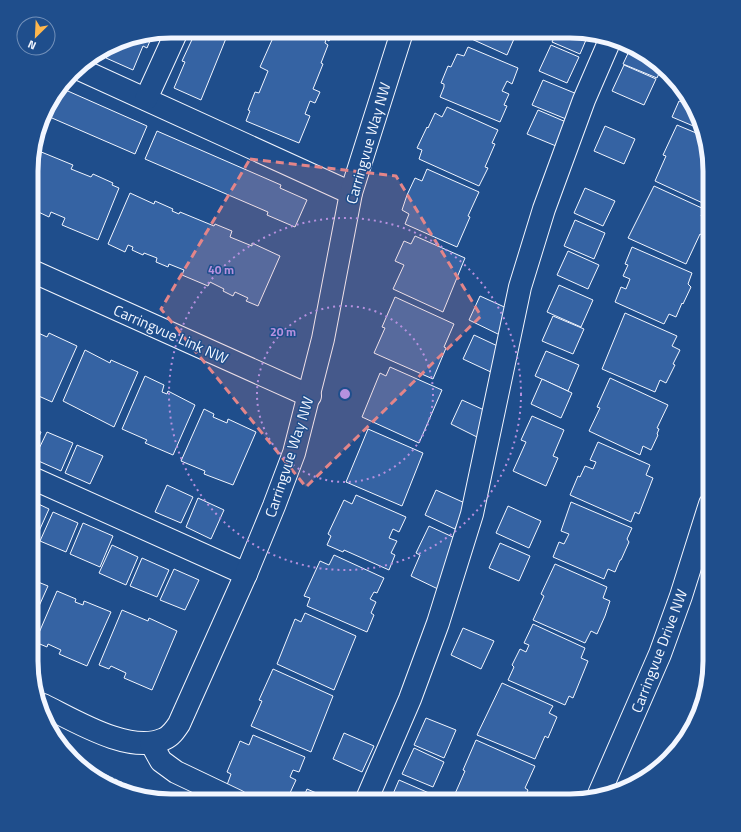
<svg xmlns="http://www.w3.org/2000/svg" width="741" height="832" viewBox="0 0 741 832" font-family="'Titillium Web',sans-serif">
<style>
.building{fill:#3563a3;stroke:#f2f6ff}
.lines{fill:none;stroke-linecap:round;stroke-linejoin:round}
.minor-casing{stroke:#f2f6ff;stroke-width:24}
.path{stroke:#b3c4dc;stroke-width:2.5;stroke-dasharray:3 2;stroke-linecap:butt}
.minor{stroke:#1f4e8c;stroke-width:22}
.marked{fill:#e38589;fill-opacity:0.2;stroke:#e38589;stroke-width:3;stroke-dasharray:8 5;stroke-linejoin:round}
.ring{fill:none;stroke:#b691df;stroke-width:2;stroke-dasharray:2 4}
.labels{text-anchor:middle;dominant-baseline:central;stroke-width:3;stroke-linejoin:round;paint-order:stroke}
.street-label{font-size:15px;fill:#f2f6ff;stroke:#1f4e8c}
.rim{fill:none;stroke:#f2f6ff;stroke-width:5}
.centre{fill:#b691df;stroke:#1f4e8c;stroke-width:2}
.ring-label{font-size:12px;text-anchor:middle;font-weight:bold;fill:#b691df;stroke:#1f4e8c;stroke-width:3;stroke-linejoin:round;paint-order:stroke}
</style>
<rect width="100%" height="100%" fill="#1f4e8c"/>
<g class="building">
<path d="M196,31H229L201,100L174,88L185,62L182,61Z"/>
<path d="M276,31H333L329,41L326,39L325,43L328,45L321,63L323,64L313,89L320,92L315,103L310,101L305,114L310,116L299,143L246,121L250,111L248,110L255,92L259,93L268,71L260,67Z"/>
<path d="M456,32H517L507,55Z"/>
<path d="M557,32H588L589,33L580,54L552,42Z"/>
<path d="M153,34L147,48L143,46L133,70L106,58L110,47L126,39Z"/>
<path d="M551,45L579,57L567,83L539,71Z"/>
<path d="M468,47L518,68L512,84L507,81L502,91L509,94L504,105L507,106L500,122L440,97L444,87V84L441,83L448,66L451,67L457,54L464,56Z"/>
<path d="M631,47L640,50L661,69L657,78L623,64Z"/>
<path d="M624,65L656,79L644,105L612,91Z"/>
<path d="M543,80L577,94L566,119L532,105Z"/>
<path d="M61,88L147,126L135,154L45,115L50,101Z"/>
<path d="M687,96L698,128L672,117L679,101L684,103Z"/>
<path d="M447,107L498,130L492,143L495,144L485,167L488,168L479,186L419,159L422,150L417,148L427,127L428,128L435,113L442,117Z"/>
<path d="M538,110L566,122L556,146L527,134Z"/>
<path d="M677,125L701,135L710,162V200L707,205L655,181L666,156L663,155Z"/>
<path d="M605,126L635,139L624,164L594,151Z"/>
<path d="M157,131L281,185L280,188L307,200L295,227L267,215L268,212L145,159Z"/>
<path d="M34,149L73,165L71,169L91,177L93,174L113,183L112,185L119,188L98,240L62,225L65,218L51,212L49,217L32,209Z"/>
<path d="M427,169L479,192L468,216L470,217L457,247L405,224L409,214L402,210L407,195L415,178L422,181Z"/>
<path d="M654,186L704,209L701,216L709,220L702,235L700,234L686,264L628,238Z"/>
<path d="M585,188L615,201L603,226L574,213Z"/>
<path d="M130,193L154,204L155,201L173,209L172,211L179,214L180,212L214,226L215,224L232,231L230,237L252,246V243L280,256L258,306L246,301L248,298L235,292L233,296L223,291L224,289L210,282L208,286L182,275L184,270L169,264L168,267L156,262L157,258L144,253L143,255L132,250L133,247L128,245L125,252L108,244Z"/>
<path d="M575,220L605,233L594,259L564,246Z"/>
<path d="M415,236L465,258L443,312L393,289L404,265L395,261L404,241L411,244Z"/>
<path d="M632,247L692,273L688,284L691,287L683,304L682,303L676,317L669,314L664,324L615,302L621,287L626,289L630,279L623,276L628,265L625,264Z"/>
<path d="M568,251L599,265L588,289L557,275Z"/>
<path d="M559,285L593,300L581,327L547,312Z"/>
<path d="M480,296L511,310L500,335L469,320Z"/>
<path d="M395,297L454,324L444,347L446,348L433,379L374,353L385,328L382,327Z"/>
<path d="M625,313L677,336L672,346L680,350L673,364L675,365L666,383L660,380L655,392L602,369Z"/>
<path d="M553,316L584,329L573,354L542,341Z"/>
<path d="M32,327L36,329L34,331L47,337L49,333L77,346L52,402L32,393Z"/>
<path d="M474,335L504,349L493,373L463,359Z"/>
<path d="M85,350L110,363L111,360L138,372L114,427L63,401Z"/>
<path d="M546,351L579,365L568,391L535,376Z"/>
<path d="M390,367L442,390L419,443L362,417L380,373L386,376Z"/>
<path d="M145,376L164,385L162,392L167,394L168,391L195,405L173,455L145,443L147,440L122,429Z"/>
<path d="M610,378L668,405L657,428L659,429L657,434L658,435L651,450L643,446L640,455L589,431L600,408L597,407Z"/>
<path d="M542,379L572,393L561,418L531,404Z"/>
<path d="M462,400L493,414L481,439L451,424Z"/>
<path d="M204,409L214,414L213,417L227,423L228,419L256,432L233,485L204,474L205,471L181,461Z"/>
<path d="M532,416L564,430L553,456L558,458L546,486L513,471L526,442L521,440Z"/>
<path d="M32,428L41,432L32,454Z"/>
<path d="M368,429L423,453L402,506L346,482Z"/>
<path d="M47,432L73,443L61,471L34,459Z"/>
<path d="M598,442L650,465L646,475L653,478L639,514L635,512L631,522L570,495L578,476L580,477L585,466L593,469L596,462L590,460Z"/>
<path d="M77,445L103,456L90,484L65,473Z"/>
<path d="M167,485L193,497L181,523L155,512Z"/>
<path d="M436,490L467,504L455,529L425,515Z"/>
<path d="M356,495L406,517L399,532L393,529L389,538L397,541L391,553L395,555L389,570L344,550L343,552L327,545L331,536L328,534L344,500L352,504Z"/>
<path d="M198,498L224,510L211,539L186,527Z"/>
<path d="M32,501L49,509L35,540L32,538Z"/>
<path d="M571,502L632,528L627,539L629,542L621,560H620L615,572L608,569L604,579L553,557L559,542L564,544L569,534L561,531Z"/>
<path d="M508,506L541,521L529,548L496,533Z"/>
<path d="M53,512L78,523L66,552L40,541Z"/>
<path d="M83,523L113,536L100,567L70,554Z"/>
<path d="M429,526L457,539L438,589L411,576L420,555L416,553Z"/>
<path d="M500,543L530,556L519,581L489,568Z"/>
<path d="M112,545L138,557L126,585L99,573Z"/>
<path d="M334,555L384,578L377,593L374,592L370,599L376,602L371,613L374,615L367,632L307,606L310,598L304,596L320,561L329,565Z"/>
<path d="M142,558L169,570L157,597L130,586Z"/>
<path d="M555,564L607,587L603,598L610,601L605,616L597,634L591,631L585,643L533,620L544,596L541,594Z"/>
<path d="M174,569L199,580L185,610L160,600Z"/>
<path d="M31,577L39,580L38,582L48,586L31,624Z"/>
<path d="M57,591L76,599L75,602L83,605L84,601L111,612L87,666L59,654L61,650L48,644L47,647L35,642Z"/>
<path d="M122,610L148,621L149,618L177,631L152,690L124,678L126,673L111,666L109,669L99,665Z"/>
<path d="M305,613L356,636L334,690L277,664L295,619L301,622Z"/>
<path d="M533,624L585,648L581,658L588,661L573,698L569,696L565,705L508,680L514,667L512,665L520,649L526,652L529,645L524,643Z"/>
<path d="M463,628L494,641L481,669L451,655Z"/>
<path d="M273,669L333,696L311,752L251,726L262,701L259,700Z"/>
<path d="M502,683L553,706L549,713L557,717L548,738L545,736L535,759L477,735Z"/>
<path d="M426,718L456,730L444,758L414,745Z"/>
<path d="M344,733L374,746L362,772L333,759Z"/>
<path d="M253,735L305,757L299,772L293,770L290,777L296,780L290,793L294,795L291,801H263L227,785L231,774L227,772L240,741L249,745Z"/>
<path d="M476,740L535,766L525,788L528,790L523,801H466L454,796L465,771L463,770Z"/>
<path d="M414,748L444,762L433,787L402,774Z"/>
<path d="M399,780L429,793L426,801H390Z"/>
<path d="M307,789L335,801H302Z"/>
</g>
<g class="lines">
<defs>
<g id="minor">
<path d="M77,68L351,193"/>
<path d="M146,99L177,31"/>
<path d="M32,271L310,396"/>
<path d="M32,478L246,574"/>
<path d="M43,705C74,720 130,755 164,739C171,736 175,730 179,724L246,574L274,506L294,453L323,339L351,193L402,32"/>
<path d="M151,743L161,761L176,772L237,801"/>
<path d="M599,794L660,654L681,596L710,504"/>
<path d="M366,801L410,699L438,623L472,514L520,287L544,209L584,100L610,40"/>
</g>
</defs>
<use href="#minor" class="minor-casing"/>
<path class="path" d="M83,765L154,798"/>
<use href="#minor" class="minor"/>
</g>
<path class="marked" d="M250,159L396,176L481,316L306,487L161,309Z"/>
<g class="ring">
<circle cx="345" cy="394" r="88"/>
<circle cx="345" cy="394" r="176"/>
</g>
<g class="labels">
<g class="street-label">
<text transform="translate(368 143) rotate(-74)">Carringvue Way NW</text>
<text transform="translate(171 334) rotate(24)">Carringvue Link NW</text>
<text transform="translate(289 457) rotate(-72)">Carringvue Way NW</text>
<text transform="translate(659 651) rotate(-69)">Carringvue Drive NW</text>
</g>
</g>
<path d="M0 0H741V832H0ZM171 38H570A133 133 0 0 1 703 171V661A133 133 0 0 1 570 794H171A133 133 0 0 1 38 661V171A133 133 0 0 1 171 38Z" fill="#1f4e8c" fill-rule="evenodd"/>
<path class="rim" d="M171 38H570A133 133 0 0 1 703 171V661A133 133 0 0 1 570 794H171A133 133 0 0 1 38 661V171A133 133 0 0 1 171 38Z"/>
<circle cx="345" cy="394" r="6" class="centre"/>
<g class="ring-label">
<text x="221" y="274">40 m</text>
<text x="283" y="336">20 m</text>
</g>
<g transform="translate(36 36) rotate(204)"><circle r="19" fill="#1f4e8c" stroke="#7391ba"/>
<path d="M0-3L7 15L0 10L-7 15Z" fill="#ffb74d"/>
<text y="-6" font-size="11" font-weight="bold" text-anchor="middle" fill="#f2f6ff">N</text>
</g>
</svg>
